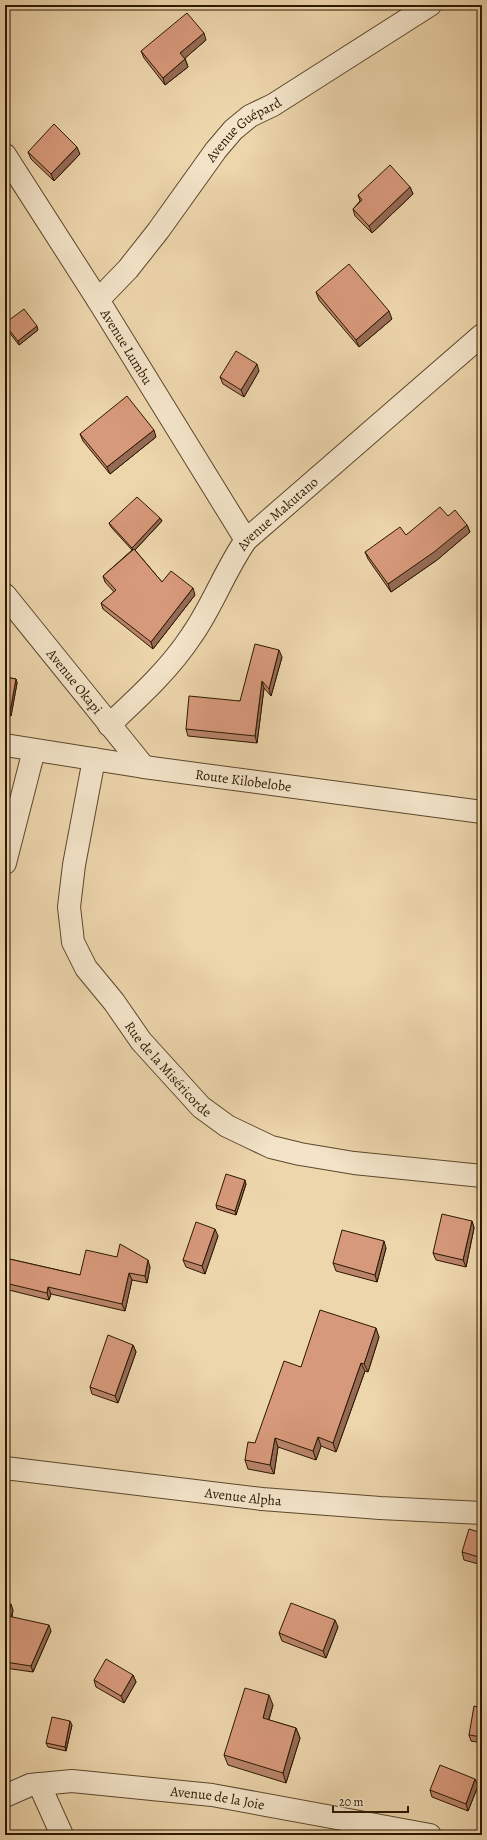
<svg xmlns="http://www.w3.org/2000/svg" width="487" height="1840" viewBox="0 0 487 1840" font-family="Alegreya,serif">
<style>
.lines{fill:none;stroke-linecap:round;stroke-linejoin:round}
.minor-casing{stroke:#5c472c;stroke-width:24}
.minor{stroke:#f3e4c9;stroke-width:22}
.wall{fill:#b9846a;stroke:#2b1801}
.shaded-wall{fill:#966b56;stroke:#2b1801}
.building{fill:#d7997b;stroke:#2b1801}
.labels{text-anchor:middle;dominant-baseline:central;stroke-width:4;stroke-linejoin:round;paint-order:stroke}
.street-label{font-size:14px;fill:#2b1801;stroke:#f3e4c9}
</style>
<rect width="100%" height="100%" fill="#edd5ac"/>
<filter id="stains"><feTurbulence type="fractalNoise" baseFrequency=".005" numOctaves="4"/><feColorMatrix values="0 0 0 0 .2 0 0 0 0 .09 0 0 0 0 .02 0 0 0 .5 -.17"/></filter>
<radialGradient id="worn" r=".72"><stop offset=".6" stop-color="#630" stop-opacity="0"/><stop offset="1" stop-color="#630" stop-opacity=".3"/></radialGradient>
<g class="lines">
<defs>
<g id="minor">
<path id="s1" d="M5,155L98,300L246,540"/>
<path id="s2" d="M98,300L128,269L158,231L216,150L233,130L250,116L273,105L430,5"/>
<path id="s3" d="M5,595L144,767"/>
<path id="s4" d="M109,725C139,697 169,670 192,635C213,605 225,570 246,540L482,335"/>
<path id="s5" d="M5,745L144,767L482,812"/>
<path id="s6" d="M94,759L74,865L69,907L73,942L86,968L114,1002L141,1041L201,1107L227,1126L250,1137L271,1147L300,1154L354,1163L482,1176"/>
<path d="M5,863L34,750"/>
<path id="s7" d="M5,1468L262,1499L380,1508L482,1513"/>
<path d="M39,1784L62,1835"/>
<path id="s8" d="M5,1796L30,1785L72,1781L212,1795L430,1835"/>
</g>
</defs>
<use href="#minor" class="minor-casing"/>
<use href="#minor" class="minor"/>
</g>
<g class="wall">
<path d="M206,40L185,58L188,67L165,85L144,58L141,51Z"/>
<path d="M28,152L80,154L54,181L31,159Z"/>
<path d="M410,187L413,194L372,233L355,216L353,209L360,201L358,195Z"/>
<path d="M316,292L392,319L359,347L319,300Z"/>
<path d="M5,323L38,330L19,345L5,327Z"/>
<path d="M259,371L244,397L223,384L220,377Z"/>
<path d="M80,434L156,437L110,474L83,441Z"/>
<path d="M448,516L467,525L470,532L437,560L391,592L368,559L365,552L406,535Z"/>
<path d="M160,518L162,521L135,550L162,582L195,595L153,649L103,609L101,603L114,592L105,582L103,576L132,550L111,527L109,523Z"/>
<path d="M282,657L271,696L264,688L257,743L188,736L186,729L240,701Z"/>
<path d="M5,677L16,679L17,683L11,716L5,714Z"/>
<path d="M246,1184L236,1215L217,1209L216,1205Z"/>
<path d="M472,1221L474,1228L466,1267L436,1260L433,1253Z"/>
<path d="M218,1236L205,1274L186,1267L183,1260Z"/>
<path d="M386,1248L377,1282L336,1271L333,1263Z"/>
<path d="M5,1258L80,1275L150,1267L147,1283L132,1280L125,1311L51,1294L49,1300L5,1289Z"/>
<path d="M379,1337L368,1372L365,1371L336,1452L321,1446L316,1460L278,1447L274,1474L248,1469L245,1460L301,1367Z"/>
<path d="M133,1345L136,1352L118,1403L92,1394L90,1387Z"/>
<path d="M482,1533V1565L464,1560L462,1552Z"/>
<path d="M5,1603L13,1610L12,1617L51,1631L33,1672L5,1668Z"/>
<path d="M338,1627L326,1658L282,1641L279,1633Z"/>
<path d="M133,1675L136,1682L124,1703L96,1687L94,1680Z"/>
<path d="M273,1705L269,1720L296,1728L300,1738L286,1783L228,1765L224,1755Z"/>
<path d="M482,1708V1743L471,1741L469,1735Z"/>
<path d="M72,1725L66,1751L48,1747L46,1743Z"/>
<path d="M478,1786L468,1811L432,1797L430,1790Z"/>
</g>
<g class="shaded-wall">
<path d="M204,33L206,40L183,60L180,53Z"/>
<path d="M185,59L188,67L165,85L163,78Z"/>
<path d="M77,147L80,154L54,181L51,174Z"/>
<path d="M410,187L413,194L372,233L369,226Z"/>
<path d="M389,311L392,319L359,347L356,340Z"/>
<path d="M37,326L38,330L19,345L18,341Z"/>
<path d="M257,364L259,371L244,397L241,390Z"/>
<path d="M154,430L156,437L110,474L107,467Z"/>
<path d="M160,518L162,521L133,552L132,548Z"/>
<path d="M467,525L470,532L437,560L391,592L388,584Z"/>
<path d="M193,588L195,595L153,649L151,642Z"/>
<path d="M279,650L282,657L271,696L269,689Z"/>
<path d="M16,679L17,683L11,716L10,712Z"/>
<path d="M262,681L264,688L257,743L255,736Z"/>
<path d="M245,1180L246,1184L236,1215L235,1211Z"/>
<path d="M472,1221L474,1228L466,1267L463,1260Z"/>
<path d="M215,1229L218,1236L205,1274L202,1266Z"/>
<path d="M384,1241L386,1248L377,1282L375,1275Z"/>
<path d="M148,1260L150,1267L147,1283L145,1276Z"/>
<path d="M129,1273L132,1280L125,1311L122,1304Z"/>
<path d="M48,1287L51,1294L49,1300L47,1293Z"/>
<path d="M376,1328L379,1337L368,1372L364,1364Z"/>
<path d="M133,1345L136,1352L118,1403L115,1396Z"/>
<path d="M361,1363L365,1371L336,1452L333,1443Z"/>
<path d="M318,1437L321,1446L316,1460L313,1451Z"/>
<path d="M275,1438L278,1447L274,1474L270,1465Z"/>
<path d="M11,1604L13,1610L10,1622L8,1616Z"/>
<path d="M335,1620L338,1627L326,1658L323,1651Z"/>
<path d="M49,1625L51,1631L33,1672L31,1666Z"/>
<path d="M133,1675L136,1682L124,1703L121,1696Z"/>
<path d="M269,1695L273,1705L266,1728L263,1718Z"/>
<path d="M70,1721L72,1725L66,1751L65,1747Z"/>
<path d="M296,1728L300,1738L286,1783L283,1773Z"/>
<path d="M475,1779L478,1786L468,1811L466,1804Z"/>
</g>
<g class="building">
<path d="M187,13L204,33L180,53L185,59L163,78L141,51Z"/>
<path d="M54,124L77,147L51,174L28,152Z"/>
<path d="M390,165L410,187L369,226L353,209L362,200L358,195Z"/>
<path d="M349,264L389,311L356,340L316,292Z"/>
<path d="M24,309L37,326L18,341L5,325V323Z"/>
<path d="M236,351L257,364L241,390L220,377Z"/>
<path d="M127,396L154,430L107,467L80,434Z"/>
<path d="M137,497L160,518L132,548L109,523Z"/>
<path d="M440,507L448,516L455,510L467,525L434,552L388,584L365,552L400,527L406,535Z"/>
<path d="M134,549L162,582L171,571L193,588L151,642L101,603L116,590L103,576Z"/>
<path d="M255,644L279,650L269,689L262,681L255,736L186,729L189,696L240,701Z"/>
<path d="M5,677L16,679L10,712L5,711Z"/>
<path d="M226,1174L245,1180L235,1211L216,1205Z"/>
<path d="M442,1214L472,1221L463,1260L433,1253Z"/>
<path d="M196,1222L215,1229L202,1266L183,1260Z"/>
<path d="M342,1230L384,1241L375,1275L333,1263Z"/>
<path d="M120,1244L148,1260L145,1276L129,1273L122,1304L48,1287L47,1293L5,1283V1258L80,1275L86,1250L117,1257Z"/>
<path d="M320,1310L376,1328L364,1364L361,1363L333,1443L318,1437L313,1451L275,1438L270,1465L245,1460L248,1442L255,1443L284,1361L301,1367Z"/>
<path d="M108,1335L133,1345L115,1396L90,1387Z"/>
<path d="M469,1529L482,1533V1558L462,1552Z"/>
<path d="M5,1603L11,1604L8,1616L49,1625L31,1666L5,1662Z"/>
<path d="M291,1603L335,1620L323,1651L279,1633Z"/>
<path d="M106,1659L133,1675L121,1696L94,1680Z"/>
<path d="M245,1688L269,1695L263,1718L296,1728L283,1773L224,1755Z"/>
<path d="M474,1706L482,1708V1737L469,1735Z"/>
<path d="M52,1717L70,1721L65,1747L46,1743Z"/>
<path d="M440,1765L475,1779L466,1804L430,1790Z"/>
</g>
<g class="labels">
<g class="street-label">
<text stroke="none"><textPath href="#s2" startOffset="226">Avenue Guépard</textPath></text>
<text stroke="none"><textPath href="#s1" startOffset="227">Avenue Lumbu</textPath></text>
<text stroke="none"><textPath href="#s4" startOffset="273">Avenue Makutano</textPath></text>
<text stroke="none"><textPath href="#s3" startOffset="111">Avenue Okapi</textPath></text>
<text stroke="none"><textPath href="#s5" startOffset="241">Route Kilobelobe</textPath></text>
<text stroke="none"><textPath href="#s6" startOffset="345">Rue de la Miséricorde</textPath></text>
<text stroke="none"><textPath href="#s7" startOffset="240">Avenue Alpha</textPath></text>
<text stroke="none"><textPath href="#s8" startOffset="216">Avenue de la Joie</textPath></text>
</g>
</g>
<rect width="487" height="1840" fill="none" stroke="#edd5ac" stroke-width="20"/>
<rect x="6" y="6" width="475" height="1828" fill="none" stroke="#2b1801" stroke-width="2"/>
<rect x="10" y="10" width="467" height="1820" fill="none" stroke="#2b1801"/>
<path d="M333 1806v6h75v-6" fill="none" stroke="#2b1801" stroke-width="2"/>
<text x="339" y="1806" font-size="12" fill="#2b1801" stroke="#f3e4c9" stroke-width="3" paint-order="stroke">20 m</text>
<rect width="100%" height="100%" filter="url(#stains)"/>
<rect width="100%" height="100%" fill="url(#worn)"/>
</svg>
